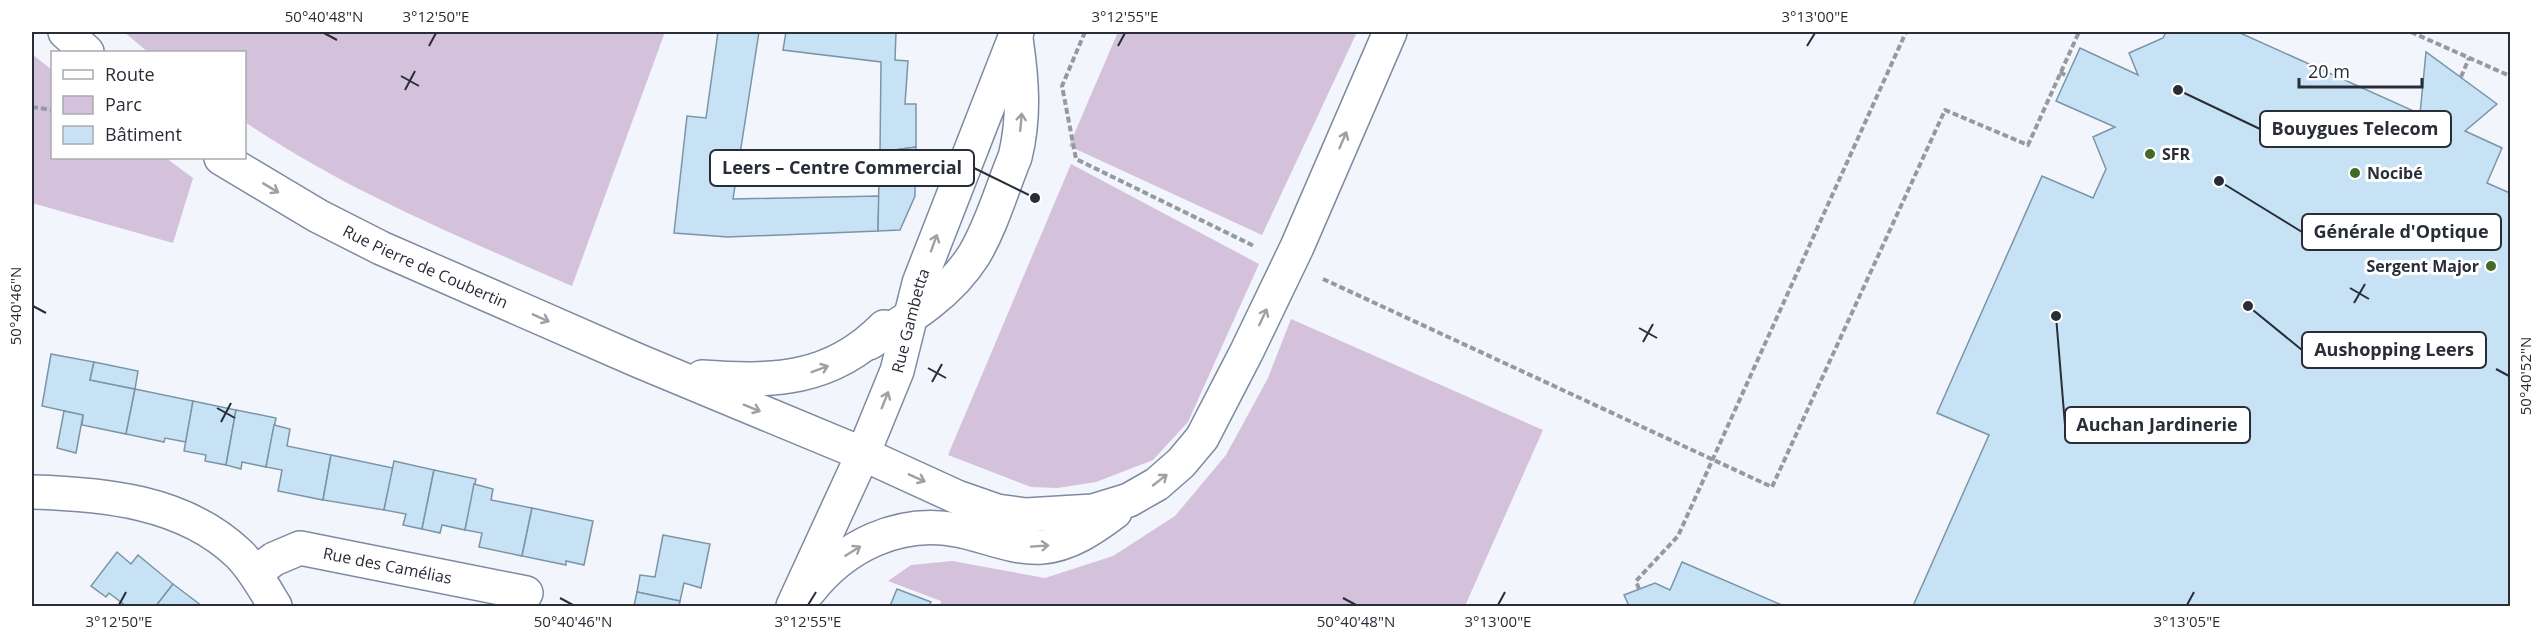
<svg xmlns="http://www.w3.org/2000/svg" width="2542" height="638" viewBox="0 0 2542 638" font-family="'Open Sans',sans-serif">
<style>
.green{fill:#d4c1dc}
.building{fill:#c6e2f4;stroke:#7b95a6;stroke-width:1.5}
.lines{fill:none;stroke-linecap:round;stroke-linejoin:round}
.minor-casing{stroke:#7e8aa2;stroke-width:36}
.path{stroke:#9599a1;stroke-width:4;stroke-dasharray:6 3;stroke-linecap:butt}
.minor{stroke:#fff;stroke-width:33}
.oneway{stroke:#9ea0a5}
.ticks{fill:none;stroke:#282d37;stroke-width:2}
.poi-dot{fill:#416a25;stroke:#fff;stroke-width:2}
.labels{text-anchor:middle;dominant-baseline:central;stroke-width:6;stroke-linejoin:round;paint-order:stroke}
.poi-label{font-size:16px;font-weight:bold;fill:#282d37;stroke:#fff;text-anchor:start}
.street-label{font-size:16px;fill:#282d37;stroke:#fff}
.leader{fill:none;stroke:#282d37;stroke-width:2}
.callout-dot{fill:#282d37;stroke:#fff;stroke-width:2}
.callout{fill:#fff;stroke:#282d37;stroke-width:2}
.callout-label{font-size:18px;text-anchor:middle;font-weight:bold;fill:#282d37}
.neatline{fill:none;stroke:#282d37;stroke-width:2}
.ticks-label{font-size:15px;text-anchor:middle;fill:#282d37}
</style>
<rect width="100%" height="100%" fill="#f2f5fb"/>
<g class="green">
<path d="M124,32H665L572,286C460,237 346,191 245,122L244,52H148Z"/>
<path d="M1118,32H1357L1262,235L1069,146Z"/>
<path d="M32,54L52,70V158H166L193,178L173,243L32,203Z"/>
<path d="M1071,164L1259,264L1188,422L1153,460L1096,482L1057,488L1031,487L948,455Z"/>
<path d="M1291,319L1543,430L1465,606H940L941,601L888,581L911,565L952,561L1045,578L1113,556L1175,516L1226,455L1268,378Z"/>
</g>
<g class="building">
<path d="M718,32H759L733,199L879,196L878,231L728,237L674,233L687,116L706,118Z"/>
<path d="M786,32H896L895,60L908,61L905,104H916V147L880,152L881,62L783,50Z"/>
<path d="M2166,32H2238L2420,114L2426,52L2497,104L2465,131L2502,148L2487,183L2510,193V606H1913L1989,435L1937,413L2042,176L2093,198L2106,169L2093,137L2115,127L2056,101L2080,48L2138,75L2129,53L2163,38Z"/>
<path d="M916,147L915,170L879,175L880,152Z"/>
<path d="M915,170V196L900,230L878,231L879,175Z"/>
<path d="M51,354L94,362L90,380L135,389L126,434L82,425L83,415L42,406Z"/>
<path d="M94,362L138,371L135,389L90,380Z"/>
<path d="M135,389L193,401L186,442L165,438L164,442L126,434Z"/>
<path d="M193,401L236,410L226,465L205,461L206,455L184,451Z"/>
<path d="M236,410L276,418L266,467L242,462L241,469L226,465Z"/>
<path d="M64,411L83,415L76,453L57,448Z"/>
<path d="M274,425L290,429L287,446L331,455L323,500L278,491L282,470L266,467Z"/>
<path d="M331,455L393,468L384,510L323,500Z"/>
<path d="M394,461L434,470L422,529L403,525L406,514L384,510Z"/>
<path d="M434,470L476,479L465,530L442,525L440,533L422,529Z"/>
<path d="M474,484L493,489L491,500L532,508L522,556L479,547L482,533L465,530Z"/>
<path d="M532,508L593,521L584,565L566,561V565L522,556Z"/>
<path d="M663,535L710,544L701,588L684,583L680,601L637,592L640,575L655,577Z"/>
<path d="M117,552L131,564L138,555L173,584L156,606H126L109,593L106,597L91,586Z"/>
<path d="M1682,562L1784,606H1629L1624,595L1655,583L1670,590Z"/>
<path d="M173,584L202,606H156Z"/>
<path d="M897,589L931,602L929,606H890Z"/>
<path d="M637,592L680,601L679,606H634Z"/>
</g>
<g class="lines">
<defs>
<g id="minor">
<path d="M65,32L87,52"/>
<path id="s1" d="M221,158L318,216L381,248L639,361L863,454L957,497L997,511L1026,515L1093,511L1129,500L1157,484L1181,463L1202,438L1247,351L1297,247L1390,32"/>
<path d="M869,343C908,319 949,295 974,255C992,225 1002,188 1015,157C1025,117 1022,79 1016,39"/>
<path d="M702,377C773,382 831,381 884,327"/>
<path d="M32,492C103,494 184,501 239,554C254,569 264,588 275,606"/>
<path id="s2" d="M255,573L274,559L300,548L526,593"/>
<path d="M809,591C844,546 899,519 957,530C985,535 1012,549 1042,547C1069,545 1094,528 1115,512"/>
<path id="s3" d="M793,606L863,454L897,371L919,283L1017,32"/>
</g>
</defs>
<use href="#minor" class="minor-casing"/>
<g class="path">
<path d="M1085,32L1062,86L1076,159L1254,246"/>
<path d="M2411,32L2510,76"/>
<path d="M2060,72L2067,76"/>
<path d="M2461,77L2469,58"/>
<path d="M32,107L52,110"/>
<path d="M1323,279L1772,487L1945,110L2028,145L2079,32"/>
<path d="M1639,589L1636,581L1678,536L1906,32"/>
</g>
<use href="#minor" class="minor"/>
</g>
<defs><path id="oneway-shaft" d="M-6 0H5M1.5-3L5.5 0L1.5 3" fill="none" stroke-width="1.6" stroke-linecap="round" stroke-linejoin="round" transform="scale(1.5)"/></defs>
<g class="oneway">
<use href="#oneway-shaft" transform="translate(1021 122) rotate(-85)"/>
<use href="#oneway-shaft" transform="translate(1343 140) rotate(-67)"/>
<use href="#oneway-shaft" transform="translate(271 188) rotate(31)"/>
<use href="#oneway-shaft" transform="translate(934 243) rotate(-70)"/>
<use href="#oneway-shaft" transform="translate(1263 317) rotate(-65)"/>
<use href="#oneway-shaft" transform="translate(541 318) rotate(24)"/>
<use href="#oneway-shaft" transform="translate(820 369) rotate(-21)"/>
<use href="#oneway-shaft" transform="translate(885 400) rotate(-68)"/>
<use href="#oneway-shaft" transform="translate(752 408) rotate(22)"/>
<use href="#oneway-shaft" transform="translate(917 478) rotate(24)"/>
<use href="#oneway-shaft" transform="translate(1160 480) rotate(-38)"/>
<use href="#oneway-shaft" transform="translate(1040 546) rotate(-4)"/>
<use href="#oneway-shaft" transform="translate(853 551) rotate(-32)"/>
</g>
<path class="ticks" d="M324,33L337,40M429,46L436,33M1118,46L1125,33M1807,46L1815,33M401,76L419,86M405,90L415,71M2350,288L2369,299M2354,303L2365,284M33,306L46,313M1639,328L1657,338M1643,342L1653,324M928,368L946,378M2496,369L2509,376M932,382L942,364M217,408L235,418M221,422L231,403M560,598L573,605M1343,598L1356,605M119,605L126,592M808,605L816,592M1498,605L1505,592M2187,605L2194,592"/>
<g class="poi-dot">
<circle cx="2150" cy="154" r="6"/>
<circle cx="2355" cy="173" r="6"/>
<circle cx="2491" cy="266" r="6"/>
</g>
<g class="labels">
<g class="poi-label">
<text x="2162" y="154">SFR</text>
<text x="2367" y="173">Nocibé</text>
<text x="2479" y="266" text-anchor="end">Sergent Major</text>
</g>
<g class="street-label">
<text stroke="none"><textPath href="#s1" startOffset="232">Rue Pierre de Coubertin</textPath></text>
<text stroke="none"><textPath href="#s3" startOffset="309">Rue Gambetta</textPath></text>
<text stroke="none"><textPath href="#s2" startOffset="141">Rue des Camélias</textPath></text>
</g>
</g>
<path class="leader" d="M2178 90L2260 129M1035 198L974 168M2219 181L2302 232M2248 306L2302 350M2056 316L2065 425"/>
<g class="callout-dot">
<circle cx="2178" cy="90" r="6"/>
<circle cx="1035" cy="198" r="6"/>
<circle cx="2219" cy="181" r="6"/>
<circle cx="2248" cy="306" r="6"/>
<circle cx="2056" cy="316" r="6"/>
</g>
<g class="callout">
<rect x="2260" y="111" width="191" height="36" rx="6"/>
<rect x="710" y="150" width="264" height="36" rx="6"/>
<rect x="2302" y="214" width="199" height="36" rx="6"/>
<rect x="2302" y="332" width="184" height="36" rx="6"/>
<rect x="2065" y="407" width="185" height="36" rx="6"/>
</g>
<g class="callout-label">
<text x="2355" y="135">Bouygues Telecom</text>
<text x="842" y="174">Leers – Centre Commercial</text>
<text x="2401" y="238">Générale d'Optique</text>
<text x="2394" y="356">Aushopping Leers</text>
<text x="2157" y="431">Auchan Jardinerie</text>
</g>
<rect width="2542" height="638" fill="none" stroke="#ffffff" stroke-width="66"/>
<rect x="51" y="51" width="195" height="108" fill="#ffffff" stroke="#a9abaf" stroke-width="1.5"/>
<rect x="63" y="70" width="30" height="9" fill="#ffffff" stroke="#a9abaf" stroke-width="1.5"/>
<text x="105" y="81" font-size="18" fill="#282d37">Route</text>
<rect x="63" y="96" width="30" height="18" fill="#d4c1dc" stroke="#a9abaf" stroke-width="1.5"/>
<text x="105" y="111" font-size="18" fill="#282d37">Parc</text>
<rect x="63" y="126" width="30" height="18" fill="#c6e2f4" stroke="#a9abaf" stroke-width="1.5"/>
<text x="105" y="141" font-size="18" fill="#282d37">Bâtiment</text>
<path d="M2299 78v9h123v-9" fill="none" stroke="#282d37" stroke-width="3"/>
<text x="2308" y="78" font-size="18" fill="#282d37" stroke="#ffffff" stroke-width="4.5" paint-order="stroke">20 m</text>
<rect x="33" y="33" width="2476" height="572" class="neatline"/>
<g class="ticks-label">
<text x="324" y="22">50°40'48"N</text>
<text x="436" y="22">3°12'50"E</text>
<text x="1125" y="22">3°12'55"E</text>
<text x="1815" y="22">3°13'00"E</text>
<text transform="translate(16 306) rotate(-90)" y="5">50°40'46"N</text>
<text transform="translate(2526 376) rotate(-90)" y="5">50°40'52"N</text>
<text x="119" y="627">3°12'50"E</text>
<text x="573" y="627">50°40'46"N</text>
<text x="808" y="627">3°12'55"E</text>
<text x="1356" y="627">50°40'48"N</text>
<text x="1498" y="627">3°13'00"E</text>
<text x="2187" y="627">3°13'05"E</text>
</g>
</svg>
